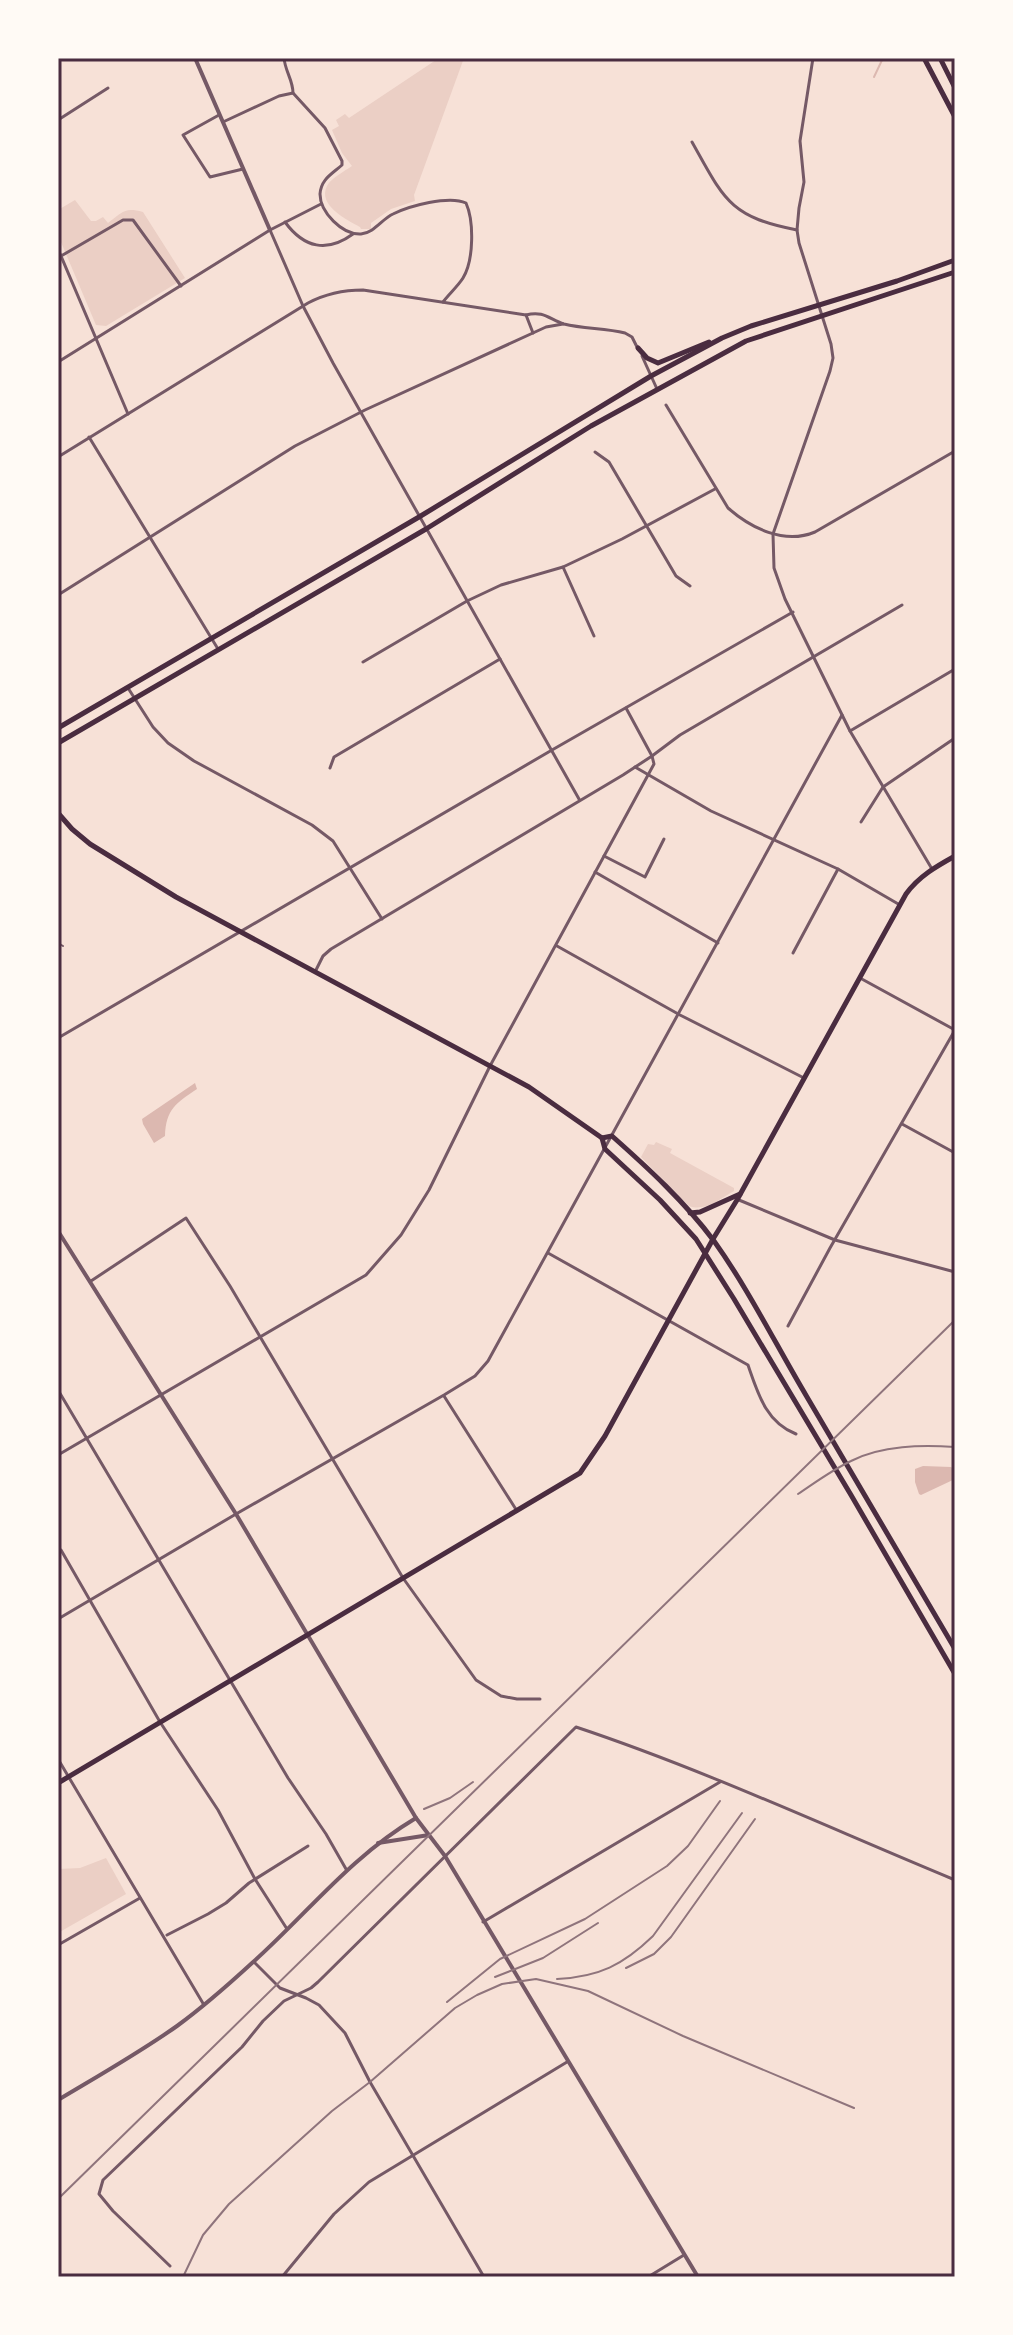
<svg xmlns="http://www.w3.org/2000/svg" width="1013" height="2335" viewBox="0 0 1013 2335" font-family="'Noto Serif',serif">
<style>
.green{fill:#ebcfc5}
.water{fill:#dcb8b0}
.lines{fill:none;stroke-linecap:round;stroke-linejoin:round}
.stream{stroke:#dcb8b0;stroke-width:2}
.service{stroke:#755966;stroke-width:2}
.minor{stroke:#755966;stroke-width:3}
.tertiary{stroke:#755966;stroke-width:4}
.secondary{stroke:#4a2c40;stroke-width:5}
.primary{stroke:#4a2c40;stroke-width:5}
.trunk{stroke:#4a2c40;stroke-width:5}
.rail{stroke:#8f747c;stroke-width:2}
.neatline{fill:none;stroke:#4a2c40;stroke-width:3}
</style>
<rect width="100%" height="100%" fill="#f7e1d7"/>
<g class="green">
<path d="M439,58H464L414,195L415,201L391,209L371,223V229H361L360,227C347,220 317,205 327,186C331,178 345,171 352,166L342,153L332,130L339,126L336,120L345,114L349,118Z"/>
<path d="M75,200L91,221H96L103,217L108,223C123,212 124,207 143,212L185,278L106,326L96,325L58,235V210Z"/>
<path d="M656,1142L672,1149L670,1153L734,1188V1191C720,1199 705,1212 689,1206L641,1157L648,1144L654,1145Z"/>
<path d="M106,1858L126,1894L58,1933V1869L80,1868Z"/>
</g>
<g class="water">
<path d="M195,1083L197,1089C176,1103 166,1109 165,1136L154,1143L143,1124L142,1119Z"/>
<path d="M923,1466L951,1467L955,1470V1479L921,1495L919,1494L915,1482V1469Z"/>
</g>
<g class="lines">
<path class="stream" d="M874,77L883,58"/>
<path class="service" d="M58,943L63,946"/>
<g class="minor">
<path d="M284,58C285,71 293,80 293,93L325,128L342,161V165C332,174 321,179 320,194C320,212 342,235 361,234C374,233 382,219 393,214C409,206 449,195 466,203C474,221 474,260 463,278C458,286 449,294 443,302"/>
<path d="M813,58L800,141L804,182L799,208L797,230L799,243L831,344L833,358L830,371L773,534L774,568L785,599L850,731L932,869"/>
<path d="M219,115L183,135L210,177L243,169"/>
<path d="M58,120L108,88"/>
<path d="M223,122L279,96L293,93"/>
<path d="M692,142C724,199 729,217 797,230"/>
<path d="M285,222C304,248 327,253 353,234"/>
<path d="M270,230L303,306L333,363L579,799"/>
<path d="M58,249L128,414"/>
<path d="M61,256L123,220H133L181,286"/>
<path d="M526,315L533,333"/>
<path d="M642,356L657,389"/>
<path d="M58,362L270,230L321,204"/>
<path d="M666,405L728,508C751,528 784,545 815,532L955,451"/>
<path d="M89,437L218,649"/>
<path d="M595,452L609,462L676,576L690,586"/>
<path d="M58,457L308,303C325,294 343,290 363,290L526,315C544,310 550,320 564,324C584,329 605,328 625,333L632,337L638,349"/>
<path d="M563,567L594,636"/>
<path d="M58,595L295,446L365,410L546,327L563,324"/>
<path d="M363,662L467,601L501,585L563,567L622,539L715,489"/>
<path d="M128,688L153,727L168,743L194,761L312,825L333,841L382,919"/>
<path d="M850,731L955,669"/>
<path d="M635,767L711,811L838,869L900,905"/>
<path d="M330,768L334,757L500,659"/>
<path d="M861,822L883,787L955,738"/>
<path d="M604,856L645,877L664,839"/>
<path d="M595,872L718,943"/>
<path d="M557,946L680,1015L804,1078"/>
<path d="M793,953L838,869"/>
<path d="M315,972L323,956L331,949L623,775L652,756L680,735L902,605"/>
<path d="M860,978L955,1030"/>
<path d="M58,1038L552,750L793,612"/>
<path d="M902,1124L955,1153"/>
<path d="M739,1200L835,1240L955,1272"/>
<path d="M548,1253L748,1365C758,1394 766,1422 796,1434"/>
<path d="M91,1281L186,1218L230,1286L403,1578L476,1680L501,1696L517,1699H540"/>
<path d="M788,1326L830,1248L955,1030"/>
<path d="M58,1390L288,1778L326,1834L346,1869"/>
<path d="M444,1396L517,1511"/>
<path d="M58,1455L366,1275L401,1235L429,1190L490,1066L654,764L652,756L626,708"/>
<path d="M61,1550L160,1722L218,1810L255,1879L287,1929"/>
<path d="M58,1619L236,1514L444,1395L475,1376L488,1361L842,715"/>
<path d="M58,1759L204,2005"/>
<path d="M483,1922L720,1782"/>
<path d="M167,1935L208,1914L226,1903L249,1883L308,1846"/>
<path d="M58,1945L140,1898"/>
<path d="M254,1962L280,1988L306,1998L319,2005L345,2033L370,2082L484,2277"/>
<path d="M170,2266L113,2211L99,2194L103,2180L242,2047L263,2021L284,2001L311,1988L318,1982L576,1727C705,1770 829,1828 955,1880"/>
<path d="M282,2277L334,2214L369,2182L567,2062"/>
<path d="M648,2277L684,2255"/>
</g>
<g class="tertiary">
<path d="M195,58L270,230"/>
<path d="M58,1231L236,1514L416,1818L445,1856L698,2277"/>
<path d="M378,1843L429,1835"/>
<path d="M58,2100C98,2076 139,2053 177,2026C203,2007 228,1985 252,1963C308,1913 349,1858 416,1818"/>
</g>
<g class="secondary">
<path d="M924,58L955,117"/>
<path d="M940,58L955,88"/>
<path d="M58,1783L580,1473L605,1436L713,1239L737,1200L906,894C919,876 937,866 955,856"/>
</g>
<g class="primary">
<path d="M638,348L647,358L658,363L709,342"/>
<path d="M58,728L419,517L651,376L722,338L751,326L897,281L955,260"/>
<path d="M58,743L426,529L591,426L746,341L955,272"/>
</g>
<g class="trunk">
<path d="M58,744L59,743"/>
<path d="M58,813L72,829L90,844L176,897L529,1087L602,1138L612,1136C648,1168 685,1202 714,1241C749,1290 776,1345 807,1397C857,1481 906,1565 955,1649"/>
<path d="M602,1138L605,1149L660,1200L696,1239L734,1299L851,1495L955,1674"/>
<path d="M690,1213L700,1212L740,1194"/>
</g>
<g class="rail">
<path d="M798,1494C816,1482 832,1470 851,1461C882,1445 922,1445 955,1447"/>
<path d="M424,1809L450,1798L473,1782"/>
<path d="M626,1968L654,1954L671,1937L755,1819"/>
<path d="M495,1977L543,1958L598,1923"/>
<path d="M557,1979C599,1977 623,1965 653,1936L742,1813"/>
<path d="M447,2002L500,1959L585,1919L667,1866L688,1846L720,1801"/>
<path d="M58,2199L955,1320"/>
<path d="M183,2277L203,2235L229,2204L332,2111L370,2082L455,2008L477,1995L502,1984L536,1979L588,1991L683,2036L854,2108"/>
</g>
</g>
<rect width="1013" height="2335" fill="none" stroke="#fffaf5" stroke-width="120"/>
<rect x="60" y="60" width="893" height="2215" class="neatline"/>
</svg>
